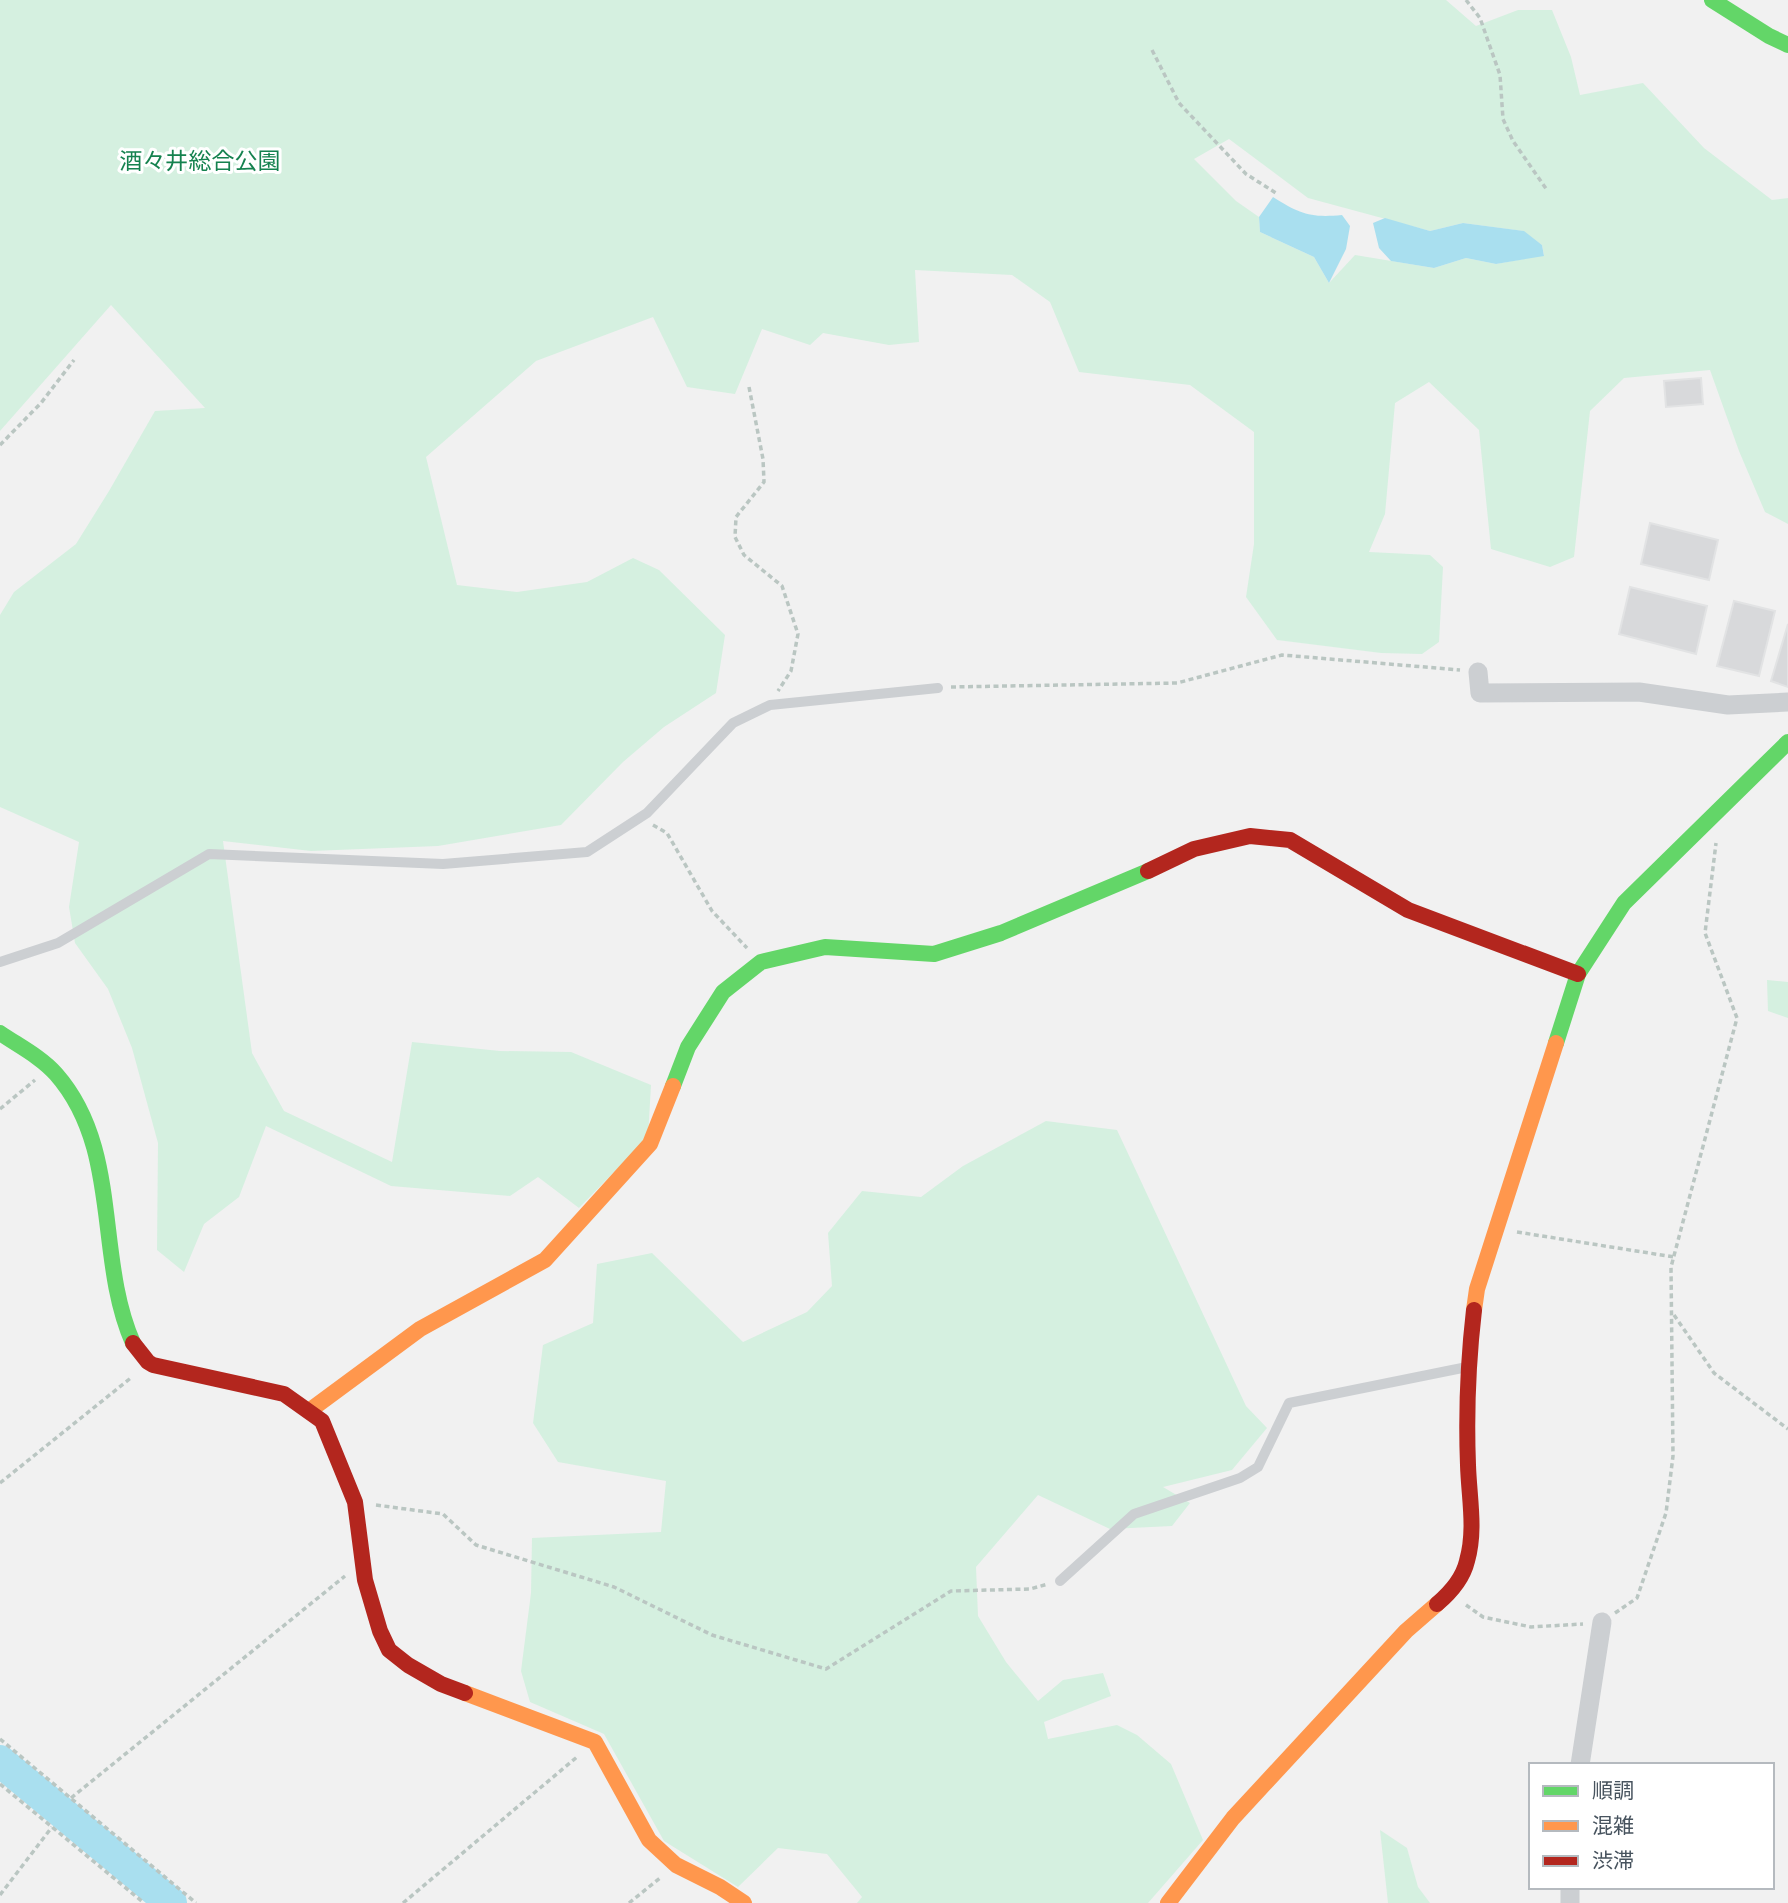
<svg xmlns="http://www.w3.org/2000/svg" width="1788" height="1903" viewBox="0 0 1788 1903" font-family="Manrope,'Noto Sans JP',sans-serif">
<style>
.green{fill:#d5f0e0;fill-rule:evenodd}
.water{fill:#a9dfef}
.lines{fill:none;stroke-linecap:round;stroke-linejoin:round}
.river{stroke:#a9dfef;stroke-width:32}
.building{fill:#d8d9db;stroke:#e2e3e4;stroke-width:2}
.path{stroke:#bac6c2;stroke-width:3.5;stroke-dasharray:5 3.5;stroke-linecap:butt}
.lane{stroke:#cccfd2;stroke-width:10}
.street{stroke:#cccfd2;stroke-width:19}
.fast{stroke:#63d668;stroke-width:16}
.slow{stroke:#ff974d;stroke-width:16}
.jam{stroke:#b3261e;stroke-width:16}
.labels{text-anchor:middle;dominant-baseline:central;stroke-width:6;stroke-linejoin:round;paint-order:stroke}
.park-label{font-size:23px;fill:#15824f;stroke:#fff}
</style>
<rect width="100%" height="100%" fill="#f1f1f1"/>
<g class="green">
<path d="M0,0H1446L1476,26L1518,10H1552L1571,57L1580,95L1643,83L1704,148L1772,200L1788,198V524L1765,512L1739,451L1710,370L1624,378L1590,411L1574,557L1550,567L1491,549L1479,430L1429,382L1395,403L1385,514L1369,552L1430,555L1443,567L1439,642L1422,654L1381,653L1277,640L1246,597L1254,544V432L1190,385L1079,372L1050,302L1012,275L915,270L919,342L889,345L823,333L810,345L762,329L735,394L687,387L653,317L536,361L426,457L457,585L517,592L587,582L633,558L659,570L725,635L716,693L664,727L623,762L561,825L438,846L311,851L223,841L252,1053L284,1111L392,1162L412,1042L500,1051L571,1052L651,1085L648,1137L579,1208L538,1177L510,1196L391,1186L266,1126L239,1197L204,1224L184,1272L157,1250L158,1143L132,1048L108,989L75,943L69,907L79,842L0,807V615L14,592L76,544L109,491L155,411L205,408L111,305L0,431ZM1229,139L1308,198L1430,231L1463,223L1523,231L1542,245L1544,255L1496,264L1466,258L1434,268L1355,255L1329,283L1314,257L1260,232L1259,217L1236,201L1194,159Z"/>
<path d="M1767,980L1788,982V1018L1768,1011Z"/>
<path d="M1046,1121L1117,1130L1246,1406L1267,1428L1232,1470L1163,1487L1190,1503L1172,1526L1110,1529L1038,1495L976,1567L978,1616L1006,1662L1038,1701L1063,1680L1103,1673L1111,1696L1044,1722L1048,1739L1117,1725L1137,1735L1171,1764L1203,1840L1148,1903H857L862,1897L827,1854L778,1848L738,1887L664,1841L604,1734L530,1702L521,1671L531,1593L532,1538L661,1532L666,1481L558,1462L533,1423L543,1345L593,1323L597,1264L652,1253L743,1342L807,1312L832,1286L828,1233L862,1191L921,1197L963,1166Z"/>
<path d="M1380,1830L1407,1848L1418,1887L1430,1903H1388Z"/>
</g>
<g class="water">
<path d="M1273,197C1300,214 1310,218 1342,215L1350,226L1346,249L1329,283L1314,257L1260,232L1259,217Z"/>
<path d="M1385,218L1430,231L1463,223L1524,231L1542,245L1544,256L1496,264L1466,258L1434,268L1391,261L1379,248L1373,223Z"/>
</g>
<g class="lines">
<path class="river" d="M0,1761L171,1903"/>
</g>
<g class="building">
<path d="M1701,378L1703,404L1666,407L1664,381Z"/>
<path d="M1650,523L1718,540L1709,580L1641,564Z"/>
<path d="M1630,587L1707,606L1696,654L1619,634Z"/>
<path d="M1734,601L1775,611L1759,676L1717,666Z"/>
<path d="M1788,624V687L1771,681Z"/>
</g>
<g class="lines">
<g class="path">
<path d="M1466,0L1480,18L1500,75L1503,119L1513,141L1547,190"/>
<path d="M1152,50L1179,103L1246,174L1276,193"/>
<path d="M749,387L763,459L764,482L736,517L735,537L744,555L782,586L798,634L791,671L778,691"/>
<path d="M0,445L41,403L74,360"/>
<path d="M951,687L1177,683L1282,655L1460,670"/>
<path d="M653,825L667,833L712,911L747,948"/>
<path d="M0,1109L35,1080"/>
<path d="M1517,1232L1674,1257"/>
<path d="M1674,1315L1714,1373L1788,1429"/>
<path d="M0,1483L132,1377"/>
<path d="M376,1505L443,1514L476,1545L614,1587L712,1635L826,1669L951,1591L1030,1589L1048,1584"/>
<path d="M1466,1605L1483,1617L1531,1627L1583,1624"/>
<path d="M1615,1613L1637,1598L1666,1513L1673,1456L1671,1267L1737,1018L1705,933L1716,843"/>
<path d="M0,1739L196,1903"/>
<path d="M0,1784L144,1903"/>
<path d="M71,1798L345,1576"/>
<path d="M0,1895L52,1827"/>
<path d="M403,1903L577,1757"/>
<path d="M629,1903L660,1878"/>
</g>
<g class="lane">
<path d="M0,962L58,943L209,854L443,864L587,852L647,813L733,723L770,705L938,688"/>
<path d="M1060,1581L1134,1514L1240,1478L1258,1467L1289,1403L1467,1367"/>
</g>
<g class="street">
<path d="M1478,672L1480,693L1639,692L1728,705L1788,702"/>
<path d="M1580,1765L1602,1622"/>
<path d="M1570,1903V1887"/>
</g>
<g class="fast">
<path d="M1712,0L1769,36L1788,45"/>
<path d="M0,1033C19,1046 41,1057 56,1074C122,1149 95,1257 133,1343"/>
<path d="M1556,1043L1578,974L1624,903L1788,742"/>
<path d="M673,1086L688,1047L723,992L761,962L825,947L934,954L1001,933L1148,871"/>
</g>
<g class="slow">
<path d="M1474,1310L1477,1289L1556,1043"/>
<path d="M309,1411L420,1329L545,1260L650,1144L673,1086"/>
<path d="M465,1693L595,1742L649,1840L676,1865L720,1887L744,1903"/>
<path d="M1168,1903L1233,1818L1406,1631L1437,1604"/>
</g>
<g class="jam">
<path d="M1148,871L1194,849L1250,836L1290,840L1408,910L1578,974"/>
<path d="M133,1343L148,1362L153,1365L284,1394L322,1421L355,1502L365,1580L380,1631L389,1650L408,1665L441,1684L465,1693"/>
<path d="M1437,1604C1450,1593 1463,1578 1467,1561C1476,1529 1469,1498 1468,1465C1466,1413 1468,1362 1474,1310"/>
</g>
</g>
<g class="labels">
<g class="park-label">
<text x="200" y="160">酒々井総合公園</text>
</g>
</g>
<rect x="1529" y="1763" width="245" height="126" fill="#ffffff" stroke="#b5babf" stroke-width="2"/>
<rect x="1543" y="1786" width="35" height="10" fill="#63d668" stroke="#b5babf" stroke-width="2"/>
<text x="1592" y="1798" font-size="21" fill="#47535e">順調</text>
<rect x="1543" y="1821" width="35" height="10" fill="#ff974d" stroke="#b5babf" stroke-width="2"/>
<text x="1592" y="1833" font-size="21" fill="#47535e">混雑</text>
<rect x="1543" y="1856" width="35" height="10" fill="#b3261e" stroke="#b5babf" stroke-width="2"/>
<text x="1592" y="1868" font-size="21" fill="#47535e">渋滞</text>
</svg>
